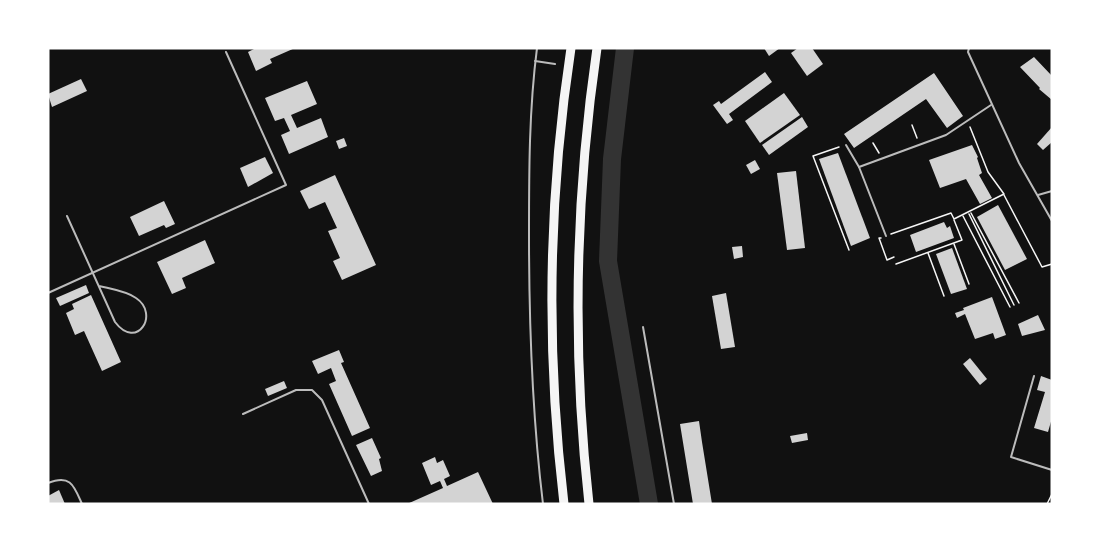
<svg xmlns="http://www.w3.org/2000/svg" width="1100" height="552" viewBox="0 0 1100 552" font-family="'Golos Text',sans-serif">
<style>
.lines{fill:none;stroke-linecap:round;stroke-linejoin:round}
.river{stroke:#333;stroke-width:18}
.building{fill:#d3d3d3}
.path{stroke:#f5f5f5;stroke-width:1.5}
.service{stroke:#bcbcbc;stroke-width:2}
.motorway{stroke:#f5f5f5;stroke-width:9}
</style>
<rect width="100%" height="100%" fill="#111"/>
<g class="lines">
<path class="river" d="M625,48L612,159L608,261L649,504"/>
</g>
<g class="building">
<path d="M256,48H295L270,59L272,63L256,71L248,52Z"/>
<path d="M764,48H780L769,56Z"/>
<path d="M798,48H812L823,64L807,76L791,53Z"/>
<path d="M1034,57L1052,76V100L1039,89L1040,88L1020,67Z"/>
<path d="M765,72L772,82L729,114L733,120L727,124L713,105L719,101L721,104Z"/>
<path d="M934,73L963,116L947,128L926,99L854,148L844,134Z"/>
<path d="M81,79L87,91L52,107L48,94Z"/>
<path d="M307,81L317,104L291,115L297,128L321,118L328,137L289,154L281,135L290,131L284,118L275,121L265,98Z"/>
<path d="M784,93L800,115L760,143L745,121Z"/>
<path d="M802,117L808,127L769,155L762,145Z"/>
<path d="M1052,127V142L1043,150L1037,144Z"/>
<path d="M344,138L347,146L339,149L336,141Z"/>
<path d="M972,145L978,157L977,158L982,173L979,175L992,198L980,204L966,179L940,188L929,160Z"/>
<path d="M838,153L870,238L851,246L819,159Z"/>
<path d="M265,157L273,173L248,187L240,168Z"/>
<path d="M755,160L760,169L751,174L746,165Z"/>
<path d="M796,171L805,248L787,250L777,173Z"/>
<path d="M335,175L376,265L342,280L333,261L340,258L328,231L337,228L325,202L309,209L300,191Z"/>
<path d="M164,201L175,224L166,228L164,225L139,236L130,217Z"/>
<path d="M998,205L1027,259L1005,270L977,217Z"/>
<path d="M944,222L947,228L950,226L954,238L916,252L910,235Z"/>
<path d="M205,240L215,263L182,278L186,288L172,294L157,262Z"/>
<path d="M742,246L743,257L734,259L732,247Z"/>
<path d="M952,248L967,289L951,294L936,254Z"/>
<path d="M86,285L89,293L60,306L56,298Z"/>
<path d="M726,293L735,347L721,349L712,296Z"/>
<path d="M91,295L121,362L102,371L84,331L75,335L66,313L74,309L72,304Z"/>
<path d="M992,297L1006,335L995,339L993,333L975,339L965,314L957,318L955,313L964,310L963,308Z"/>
<path d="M1038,315L1045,330L1022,336L1018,324Z"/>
<path d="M339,350L344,362L341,363L370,428L352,436L329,384L336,381L331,368L318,374L312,361Z"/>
<path d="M970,358L987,379L980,385L963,364Z"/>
<path d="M1041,376L1052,380V418L1048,432L1034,428L1045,392L1037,390Z"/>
<path d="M284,381L287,388L268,396L265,389Z"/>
<path d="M699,421L702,442L712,504H693L680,424Z"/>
<path d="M807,433L808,440L792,443L790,436Z"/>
<path d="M372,438L381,458L379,459L382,471L371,476L356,445Z"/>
<path d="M435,457L437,463L443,460L450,476L444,479L447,486L478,472L493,504H407L443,488L440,481L431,485L422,463Z"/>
<path d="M59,490L65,504H48V496Z"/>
</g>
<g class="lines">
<g class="path">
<path d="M912,125L917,138"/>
<path d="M873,143L879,153"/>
<path d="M839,147L813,156L849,250"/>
<path d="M1004,195L1042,267L1052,264"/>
<path d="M971,213L1019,303"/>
<path d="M969,214L1014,305"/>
<path d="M963,216L1010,307"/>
<path d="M891,234L951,213L954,219L1004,194L988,172L970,127"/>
<path d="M881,238H879L887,260L894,257"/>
<path d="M954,244L969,284"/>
<path d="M928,253L944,296"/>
<path d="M896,264L962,240L954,220"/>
<path d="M1047,504L1052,494"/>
</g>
<g class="service">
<path d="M537,48C529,110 529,172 529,235C529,325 532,414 543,504"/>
<path d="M969,48L968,52L1019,163L1052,221"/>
<path d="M535,61L555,64"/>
<path d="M846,145L859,167L886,236"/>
<path d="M859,167L946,135L991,105"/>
<path d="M1038,195L1052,191"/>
<path d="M67,216L115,322C137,351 160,314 136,298C126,291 111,289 99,286"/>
<path d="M48,293L286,185L226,52"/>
<path d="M643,327L674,504"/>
<path d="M1034,376L1011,457L1052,470"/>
<path d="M243,414L296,390H312L322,400L369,504"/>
<path d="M48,483C71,474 74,486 82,504"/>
</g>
<g class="motorway">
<path d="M564,504C546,352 548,199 571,48"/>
<path d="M589,504C572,352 575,199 597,48"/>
</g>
</g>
<rect width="1100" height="552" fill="none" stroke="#ffffff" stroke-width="99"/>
</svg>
